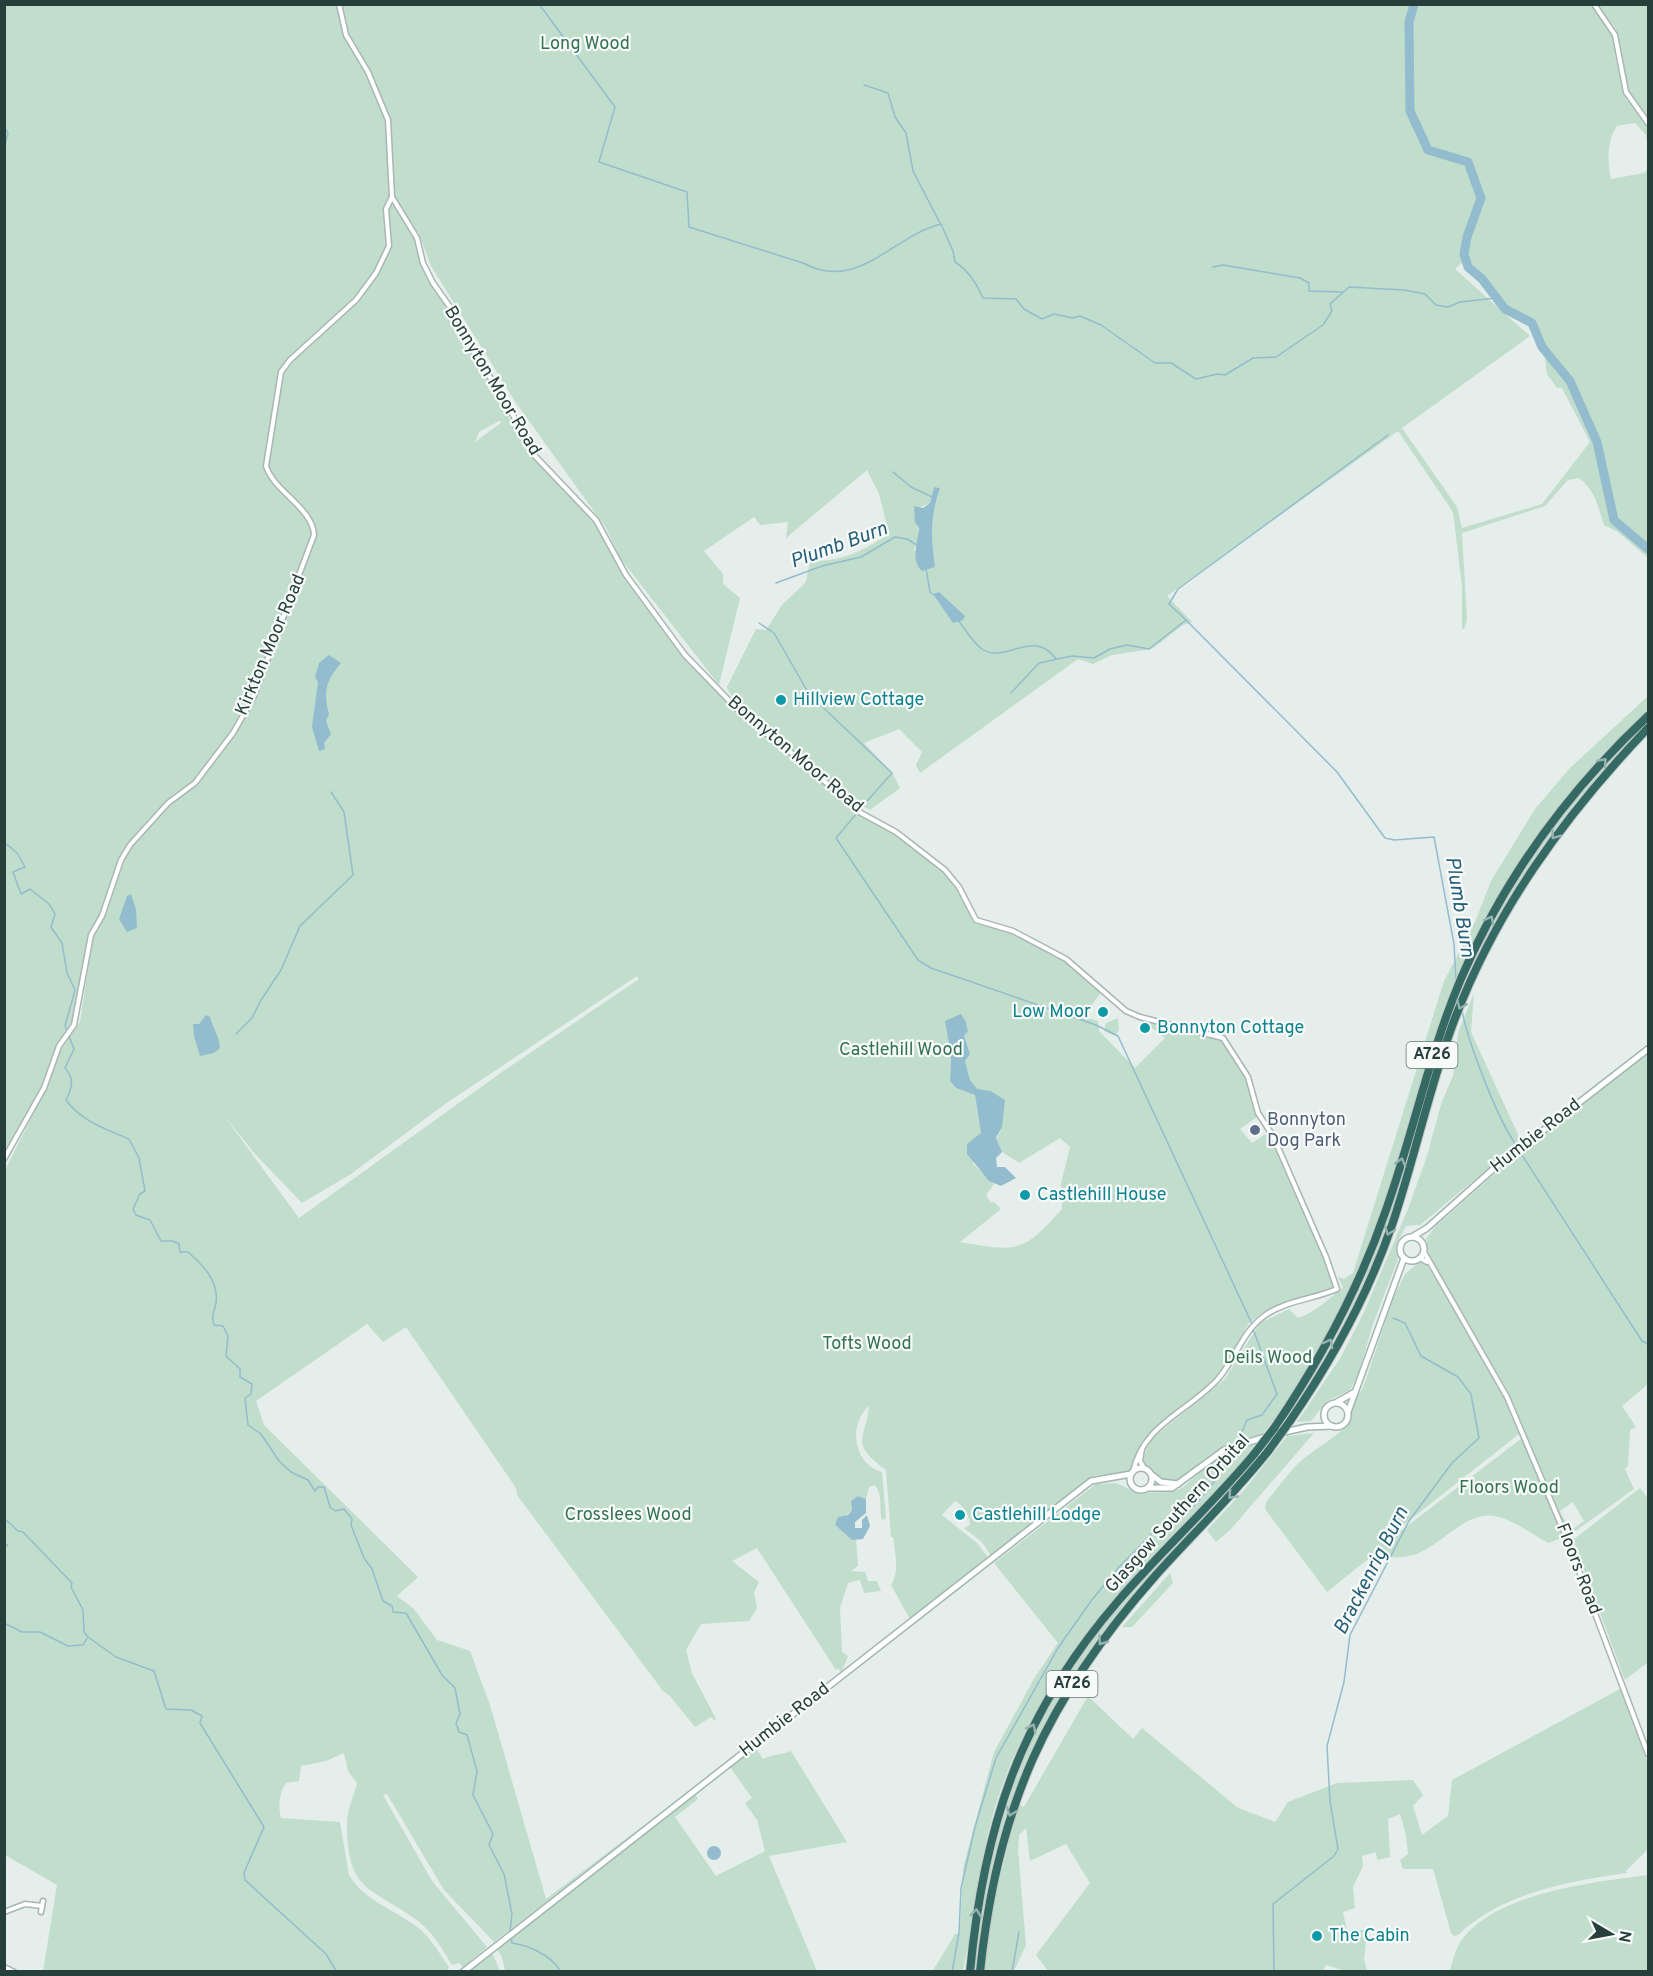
<svg xmlns="http://www.w3.org/2000/svg" width="1653" height="1976" viewBox="0 0 1653 1976" font-family="Overpass,sans-serif">
<style>
.green{fill:#c1ddcc;fill-rule:evenodd}
.water{fill:#93bdce}
.lines{fill:none;stroke-linecap:round;stroke-linejoin:round}
.stream{stroke:#93bdce;stroke-width:1.5}
.river{stroke:#93bdce;stroke-width:9}
.street-casing{stroke:#a9b6b3;stroke-width:7}
.secondary-casing{stroke:#a2b6b1;stroke-width:8}
.highway-casing{stroke:#c2c9c8;stroke-width:10}
.street{stroke:#fff;stroke-width:4}
.secondary{stroke:#fff;stroke-width:5}
.highway{stroke:#346964;stroke-width:8}
.highway-bridge-casing{stroke:#c2c9c8;stroke-width:10;stroke-linecap:butt}
.highway-bridge{stroke:#346964;stroke-width:8}
.oneway{stroke:#96b2ae}
.culture-dot{fill:#0f9aa8;stroke:#f7faf9;stroke-width:2}
.service-dot{fill:#5c6f8a;stroke:#f7faf9;stroke-width:2}
.labels{text-anchor:middle;dominant-baseline:central;stroke-width:4.5;stroke-linejoin:round;paint-order:stroke}
.shield{fill:#f7faf9;stroke:#657774;stroke-width:1.5}
.shield-label{font-size:16px;font-weight:bold;fill:#263f3b}
.park-label{font-size:18px;fill:#337354;stroke:#f7faf9}
.street-label{font-size:18px;fill:#263f3b;stroke:#f7faf9}
.culture-label{font-size:18px;fill:#0d838f;stroke:#f7faf9;text-anchor:start}
.service-label{font-size:18px;fill:#4e5e75;stroke:#f7faf9;text-anchor:start}
.water-label{font-size:20px;font-style:italic;fill:#245f77;stroke:#f7faf9}
</style>
<rect width="100%" height="100%" fill="#e6eeeb"/>
<g class="green">
<path d="M4,5H1592L1611,30L1622,89L1627,101L1633,99L1628,90L1616,29L1598,5H1648V152L1646,135L1635,123L1617,126C1607,140 1607,162 1611,179L1644,173L1648,169V544L1609,509L1615,523L1648,551V558L1618,532L1604,525C1598,506 1595,490 1579,478L1568,480L1545,506L1462,533L1467,619L1464,629H1462V587L1453,512L1398,431L1167,596L1192,622L1183,625L1152,649L1112,655L1093,664L1078,659L920,773L916,765L922,752L899,729L864,743L893,774L900,788L870,810C863,806 856,803 850,799C829,784 731,706 727,687L756,629L766,630L782,605L806,582L810,561C842,562 862,551 889,534L879,494L867,470L786,538L788,522L760,525L754,517L704,551L723,574V584L740,598L719,685L621,559L606,528L516,403L431,266L418,231L415,238L424,269L523,442L553,479L595,521L631,586L667,632L734,711L794,757L863,817L888,829L947,874L977,924L1010,932L1069,963L1101,992L1084,1017L1098,1021L1099,1031L1135,1068L1165,1038L1140,1019L1223,1040L1246,1077L1257,1117L1240,1129L1252,1143L1269,1132L1324,1254L1333,1287L1263,1312L1249,1323L1225,1365L1208,1386L1142,1441L1130,1472C1117,1477 1104,1472 1091,1477L991,1556L982,1542L964,1528L970,1525C969,1516 964,1505 955,1501L942,1515L977,1543L987,1556L986,1560L910,1619L891,1585C900,1571 895,1553 893,1537H891L886,1470C849,1442 865,1442 869,1406C848,1424 853,1464 882,1472L886,1518L882,1520C878,1507 884,1498 875,1485L869,1487L866,1499L858,1496L851,1501L852,1510L835,1525L852,1540L856,1539L858,1566L851,1571L865,1572L868,1581H877L881,1591L864,1593L860,1580L848,1583L840,1608L842,1652L848,1656L841,1673L838,1668L836,1670L757,1548L732,1561L759,1582L754,1593L757,1608L749,1621L701,1624L686,1650L692,1673L716,1719L715,1721L711,1717L695,1727L670,1696L663,1691L517,1495L516,1488L406,1327L383,1342L367,1324L256,1401L264,1425L418,1577L397,1596L413,1608L437,1640L470,1651L490,1705L546,1899L668,1807L494,1942L444,1890L387,1794L383,1795L432,1881L487,1947L463,1967L459,1963L452,1965C442,1949 433,1932 418,1921C371,1886 347,1894 347,1823C347,1811 354,1795 357,1783L348,1771L344,1753L326,1761L301,1766L299,1781L286,1783C279,1793 278,1807 281,1818L340,1822L349,1875C365,1901 393,1909 416,1926C430,1936 439,1953 449,1967L448,1971H43L57,1885L5,1855V1170L51,1079L56,1057L80,1022L93,936L105,916L127,853L172,801L202,779L219,756L216,754L192,783L175,793L134,837L121,857L101,912L87,941L73,1022L51,1058L42,1089L5,1154ZM1467,258L1502,302L1535,323L1543,343L1547,374L1557,388H1562L1590,442L1542,504L1462,528L1457,507L1402,428L1530,336L1455,269ZM499,421L502,422L475,442L479,432ZM934,487L940,488C930,518 931,536 935,567L914,550L918,539L919,508L930,503ZM637,976L639,979L502,1072L299,1218L222,1113L255,1154L302,1203L351,1174L445,1104ZM966,1022L968,1032L964,1034L970,1054L965,1061L970,1080L977,1090L991,1091L1002,1098V1127L996,1141L1002,1152L1019,1163L1060,1138L1070,1147L1061,1183L1062,1209C1023,1253 1017,1252 960,1242L1001,1209L994,1202L991,1203L986,1195L994,1184L973,1164L976,1139L981,1133L975,1095L956,1088L950,1081L951,1056L946,1027Z"/>
<path d="M1648,696V711C1565,791 1496,884 1451,991C1420,1067 1407,1149 1378,1225C1358,1278 1333,1332 1303,1380C1290,1399 1276,1417 1262,1435C1243,1438 1226,1444 1210,1455C1180,1476 1176,1497 1142,1462L1150,1440L1225,1379L1260,1323L1289,1309L1298,1318C1316,1312 1328,1299 1343,1288L1338,1277L1344,1279L1353,1273L1444,981L1475,922L1491,881L1535,809L1569,769Z"/>
<path d="M1648,721V724C1572,797 1506,888 1465,987C1448,1030 1432,1075 1419,1120C1407,1162 1396,1205 1380,1246C1355,1310 1321,1367 1283,1425H1280C1326,1362 1362,1294 1387,1220C1415,1140 1431,1056 1465,978C1508,880 1573,795 1648,721Z"/>
<path d="M1474,993L1471,1032L1521,1141L1420,1225L1406,1226L1396,1245L1398,1259L1373,1324L1358,1375L1350,1390L1327,1401L1311,1421L1297,1422L1341,1357L1364,1312L1408,1209L1427,1156L1441,1104L1453,1076L1458,1033Z"/>
<path d="M1118,1018L1119,1030L1115,1036L1104,1031L1106,1023Z"/>
<path d="M1648,1053V1384L1622,1406L1636,1427L1630,1430L1628,1466L1625,1469L1634,1489L1577,1530L1570,1531L1564,1525L1508,1391L1437,1271L1429,1256L1426,1239L1436,1226L1490,1178ZM1573,1502L1584,1521L1570,1531L1560,1511Z"/>
<path d="M1418,1263H1424L1429,1268L1500,1389L1519,1434L1401,1527L1402,1530L1522,1438L1565,1537L1548,1543C1532,1534 1512,1519 1494,1516C1466,1512 1445,1541 1421,1552C1408,1559 1394,1557 1380,1557L1378,1551L1327,1592L1265,1509L1266,1502C1277,1489 1288,1473 1301,1461C1317,1447 1335,1439 1349,1423L1351,1409L1364,1385L1393,1299L1405,1274Z"/>
<path d="M1314,1433L1231,1529L1216,1542L1207,1530L1245,1489L1287,1436Z"/>
<path d="M1257,1442C1206,1509 1141,1565 1089,1632C1053,1678 1022,1731 1002,1786C980,1846 976,1909 963,1971L932,1972L955,1934L960,1933L963,1868L994,1752L1035,1677L1058,1643L994,1563L1096,1484L1116,1483L1138,1493L1171,1492L1182,1488L1215,1459Z"/>
<path d="M1265,1446L1267,1447C1219,1507 1162,1561 1113,1621C1028,1725 991,1839 977,1971L974,1972C986,1843 1022,1722 1107,1621C1158,1561 1215,1507 1265,1446Z"/>
<path d="M1640,1488L1648,1498V1662L1625,1680L1573,1540Z"/>
<path d="M1170,1573L1173,1583L1132,1627H1122Z"/>
<path d="M1620,1689L1648,1763V1849L1626,1871L1627,1873C1569,1881 1502,1893 1458,1935L1454,1936L1451,1933L1433,1869H1403L1400,1860L1408,1854L1406,1835L1400,1814L1388,1819L1390,1857L1377,1860L1376,1852L1362,1856L1363,1866L1353,1887L1355,1908L1343,1912L1347,1930H1367L1364,1960L1367,1971H1345L1326,1965L1322,1972L1048,1971L1036,1955L1090,1883L1066,1844L1030,1861L1026,1828L1019,1835L1018,1849L1026,1945L1014,1971L984,1972L993,1906L1018,1804L1024,1807L1088,1696L1133,1739L1142,1728L1238,1808L1275,1822L1288,1802L1337,1783L1413,1780L1423,1795L1413,1806L1422,1835L1448,1816L1452,1780Z"/>
<path d="M755,1747L763,1759C773,1754 781,1755 791,1751L847,1842L769,1856L817,1971H505L502,1957L496,1948L695,1794L698,1799L675,1817L716,1876L765,1851L757,1820L745,1803L752,1798L730,1767Z"/>
<path d="M1648,1875V1971H1450C1453,1960 1456,1947 1463,1938C1500,1892 1594,1882 1648,1875Z"/>
<path d="M492,1952L500,1971L466,1972Z"/>
</g>
<g class="water">
<path d="M934,487L940,488C930,518 931,536 935,567L922,571C910,560 918,542 919,528L915,522L914,506L923,508L930,503Z"/>
<path d="M939,592L965,616L963,620L953,623L933,594Z"/>
<path d="M329,655L341,663C326,681 323,691 329,714L326,721L331,734L324,743L325,749L319,751L312,727L318,682L315,677L319,663Z"/>
<path d="M131,894L136,909L137,928L127,932L119,919L127,896Z"/>
<path d="M961,1014L966,1022L968,1032L964,1035L970,1054L965,1061L970,1080L977,1089L991,1091L1005,1100L1002,1127L996,1138L1002,1152L996,1158L997,1167H1005L1016,1178L1001,1186L989,1181L967,1154V1144L981,1133L975,1095L956,1088L950,1081L951,1056L945,1021Z"/>
<path d="M206,1015L210,1017C213,1028 219,1036 220,1048L214,1053L200,1056L194,1036L193,1024H199Z"/>
<path d="M858,1496L866,1499V1513L855,1522V1528H862V1520L867,1515L870,1526L863,1539L852,1540L835,1525L838,1517L848,1515L852,1510L851,1501Z"/>
<circle cx="714" cy="1853" r="7"/>
</g>
<g class="lines">
<g class="stream">
<path d="M539,4L615,107L599,162L687,192L689,227L803,263C858,293 892,236 941,224L953,251L955,262C969,271 976,283 983,298L1016,299L1024,309L1042,319L1054,314L1073,318L1080,316L1101,325L1155,363H1171L1196,379L1217,374L1225,375L1253,358L1276,357L1323,325L1332,311L1330,304L1349,287L1404,290L1425,294L1436,305L1448,307L1460,302L1496,298"/>
<path d="M864,85L888,93L895,117L906,133L913,171L940,223"/>
<path d="M4,127L8,133L4,148"/>
<path d="M1213,267L1223,265L1300,278L1309,283V291L1343,292"/>
<path d="M893,472L911,487L932,497"/>
<path d="M926,569L930,592L934,595"/>
<path d="M776,583L822,566L861,557L895,537L907,539L917,545"/>
<path d="M958,620C965,629 973,643 982,649C1005,665 1033,627 1056,659"/>
<path d="M1186,620L1169,604L1178,589L1388,435"/>
<path d="M759,623L774,633L809,694L892,773L860,809"/>
<path d="M1011,693L1039,663L1072,656L1094,658L1110,649L1127,645L1149,649L1186,620L1337,772L1385,838L1394,840L1434,837L1454,944L1456,980"/>
<path d="M857,813L836,838L918,960L931,968L1096,1025L1118,1036L1252,1324"/>
<path d="M4,842L17,853L25,867L13,872L21,894L30,889L49,904L55,914L51,927L62,943L67,973L75,990L65,1026L74,1049L65,1068C75,1079 72,1088 66,1100C81,1121 106,1129 129,1139L139,1158L145,1191L140,1194L133,1209L136,1215L150,1220L161,1241H173L179,1244L180,1252H188C203,1265 219,1281 216,1303C214,1313 211,1315 214,1325L223,1326L228,1336L226,1356L240,1369V1377L252,1384L251,1394L245,1398L248,1425L261,1434L279,1461L291,1472L308,1480L315,1491L318,1487H324L330,1507L335,1511L344,1509L352,1519L351,1525L364,1558L372,1569L383,1601L392,1606L393,1612L406,1613L442,1675L455,1688L460,1714L456,1723L459,1732L467,1735L477,1771L473,1795L493,1834L489,1845L504,1874L512,1914L510,1932"/>
<path d="M1462,1011C1469,1045 1498,1121 1518,1148"/>
<path d="M236,1034L252,1018L261,1000L281,970L300,926L353,875L344,812L331,792"/>
<path d="M1520,1152L1642,1341L1648,1344"/>
<path d="M1237,1444L1247,1420L1262,1415L1277,1394L1253,1329"/>
<path d="M4,1518L18,1531L23,1532L72,1583L71,1587L83,1610L84,1632L88,1637L116,1657L154,1671L166,1709L191,1710L202,1716L200,1723L264,1827L244,1873L245,1880L326,1954L337,1972"/>
<path d="M4,1549L8,1544"/>
<path d="M4,1623L22,1632H40L68,1646L83,1645L87,1638"/>
<path d="M511,1937L512,1943C528,1945 550,1955 559,1969L557,1972"/>
<path d="M952,1972L959,1933L961,1888L975,1827L996,1758L1058,1648L1091,1601L1119,1567L1154,1532C1183,1529 1223,1473 1235,1448"/>
<path d="M1012,1972L1019,1932"/>
<path d="M1274,1972L1273,1904L1334,1856L1338,1849L1330,1801L1327,1746L1344,1682L1350,1635L1409,1521L1452,1463L1479,1438L1471,1394L1458,1377L1421,1356L1405,1323L1393,1318"/>
</g>
<path class="river" d="M1414,4L1409,22L1410,111L1428,150L1468,162L1481,198L1467,237L1464,254L1468,267L1482,279L1505,309L1532,323L1542,347L1570,381L1597,442L1614,520L1648,549"/>
<defs>
<g id="street">
<path d="M339,4L346,35L368,72L388,120L392,197"/>
<path d="M1594,4L1615,35L1626,92L1648,123"/>
<path d="M392,197L417,238L423,263L433,283L455,314L469,344L508,406L535,456L596,520L626,575L685,655L747,719L793,754L861,813L896,832L945,870L959,887L976,920L1013,931L1066,959L1126,1011L1140,1017L1223,1038L1248,1077L1258,1113L1273,1136L1326,1257L1337,1289C1314,1299 1284,1301 1264,1316C1242,1332 1235,1360 1218,1379C1188,1412 1143,1424 1133,1472"/>
<path d="M4,1159L44,1088L59,1046L74,1025L91,935L102,916L121,860L130,845L168,803L195,783L233,733L253,698L314,535C313,508 274,492 266,466L281,372L290,360L356,300L376,273L389,246L386,209L392,197"/>
<path d="M1424,1252L1507,1397L1567,1539L1648,1754"/>
<path d="M1420,1258L1427,1262"/>
<path d="M1142,1449L1140,1461L1144,1468"/>
<path d="M4,1912L25,1904L42,1906"/>
<path d="M41,1912L43,1901"/>
<path d="M4,1967L14,1972"/>
</g>
<g id="secondary">
<path d="M1412,1237L1427,1228L1491,1171L1648,1049"/>
<circle cx="1412" cy="1249" r="12"/>
<path d="M1337,1402L1355,1392"/>
<circle cx="1336" cy="1415" r="12"/>
<path d="M1348,1412L1404,1258"/>
<path d="M1280,1433L1307,1427L1332,1426"/>
<circle cx="1141" cy="1479" r="11"/>
<path d="M1152,1475L1161,1482L1178,1484"/>
<path d="M1148,1488H1172L1224,1450L1268,1436"/>
<path d="M463,1972L1091,1481L1131,1474"/>
</g>
<g id="highway">
<path d="M1290,1421C1332,1360 1368,1295 1392,1225C1414,1160 1428,1093 1451,1029C1493,913 1564,816 1648,728"/>
<path d="M1275,1427C1321,1359 1359,1289 1386,1210C1413,1134 1429,1055 1460,981C1503,880 1569,790 1648,716"/>
<path d="M970,1972C984,1824 1021,1713 1119,1600C1163,1549 1212,1505 1255,1453"/>
<path d="M980,1972C997,1807 1046,1699 1156,1575C1194,1533 1234,1494 1269,1450"/>
</g>
</defs>
<use href="#street" class="street-casing"/>
<use href="#secondary" class="secondary-casing"/>
<use href="#highway" class="highway-casing"/>
<use href="#street" class="street"/>
<use href="#secondary" class="secondary"/>
<use href="#highway" class="highway"/>
<defs>
<g id="highway-bridge">
<path d="M1269,1450L1290,1421"/>
<path d="M1255,1453L1275,1427"/>
</g>
</defs>
<use href="#highway-bridge" class="highway-bridge-casing"/>
<use href="#highway-bridge" class="highway-bridge"/>
</g>
<defs><path id="oneway-chevron" d="M-2-3.5L2.5 0L-2 3.5" fill="none" stroke-width="1.6" stroke-linecap="round" stroke-linejoin="round" transform="scale(1.5)"/></defs>
<g class="oneway">
<use href="#oneway-chevron" transform="translate(1603 762) rotate(-48)"/>
<use href="#oneway-chevron" transform="translate(1555 835) rotate(126)"/>
<use href="#oneway-chevron" transform="translate(1490 920) rotate(-62)"/>
<use href="#oneway-chevron" transform="translate(1461 1005) rotate(113)"/>
<use href="#oneway-chevron" transform="translate(1401 1162) rotate(-74)"/>
<use href="#oneway-chevron" transform="translate(1389 1231) rotate(111)"/>
<use href="#oneway-chevron" transform="translate(1329 1343) rotate(-62)"/>
<use href="#oneway-chevron" transform="translate(1232 1495) rotate(133)"/>
<use href="#oneway-chevron" transform="translate(1102 1641) rotate(127)"/>
<use href="#oneway-chevron" transform="translate(1032 1728) rotate(-63)"/>
<use href="#oneway-chevron" transform="translate(1011 1812) rotate(110)"/>
<use href="#oneway-chevron" transform="translate(976 1913) rotate(-83)"/>
</g>
<g class="culture-dot">
<circle cx="781" cy="700" r="6"/>
<circle cx="1103" cy="1012" r="6"/>
<circle cx="1145" cy="1028" r="6"/>
<circle cx="1025" cy="1195" r="6"/>
<circle cx="960" cy="1515" r="6"/>
<circle cx="1317" cy="1936" r="6"/>
</g>
<circle class="service-dot" cx="1255" cy="1130" r="6"/>
<g class="labels">
<g class="shield">
<rect x="1406.5" y="1042" width="51" height="26" rx="4.5"/>
<rect x="1046.5" y="1671" width="51" height="26" rx="4.5"/>
</g>
<g class="shield-label">
<text x="1432" y="1055">A726</text>
<text x="1072" y="1684">A726</text>
</g>
<g class="park-label">
<text x="585" y="44">Long Wood</text>
<text x="901" y="1050">Castlehill Wood</text>
<text x="867" y="1344">Tofts Wood</text>
<text x="1268" y="1358">Deils Wood</text>
<text x="1509" y="1488">Floors Wood</text>
<text x="628" y="1515">Crosslees Wood</text>
</g>
<g class="street-label">
<text transform="translate(492 381) rotate(59)">Bonnyton Moor Road</text>
<text transform="translate(271 645) rotate(-67)">Kirkton Moor Road</text>
<text transform="translate(795 755) rotate(40)">Bonnyton Moor Road</text>
<text transform="translate(1536 1136) rotate(-38)">Humbie Road</text>
<text transform="translate(1178 1514) rotate(-48)">Glasgow Southern Orbital</text>
<text transform="translate(1578 1569) rotate(69)">Floors Road</text>
<text transform="translate(785 1720) rotate(-38)">Humbie Road</text>
</g>
<g class="culture-label">
<text x="793" y="700">Hillview Cottage</text>
<text x="1091" y="1012" text-anchor="end">Low Moor</text>
<text x="1157" y="1028">Bonnyton Cottage</text>
<text x="1037" y="1195">Castlehill House</text>
<text x="972" y="1515">Castlehill Lodge</text>
<text x="1329" y="1936">The Cabin</text>
</g>
<g class="service-label">
<text x="1267" y="1120">Bonnyton<tspan x="1267" dy="21">Dog Park</tspan></text>
</g>
<g class="water-label">
<text transform="translate(839 546) rotate(-20)">Plumb Burn</text>
<text transform="translate(1459 907) rotate(81)">Plumb Burn</text>
<text transform="translate(1372 1571) rotate(-63)">Brackenrig Burn</text>
</g>
</g>
<rect width="1653" height="1976" fill="none" stroke="#263f3b" stroke-width="12"/>
<g transform="translate(1611 1934) rotate(100)" stroke="#f7faf9" stroke-width="4.5" paint-order="stroke">
<path d="M0-4.5L10 22L0 15L-10 22Z" fill="#263f3b"/>
<text y="-9" font-size="16" font-weight="bold" text-anchor="middle" fill="#263f3b">N</text>
</g>
</svg>
